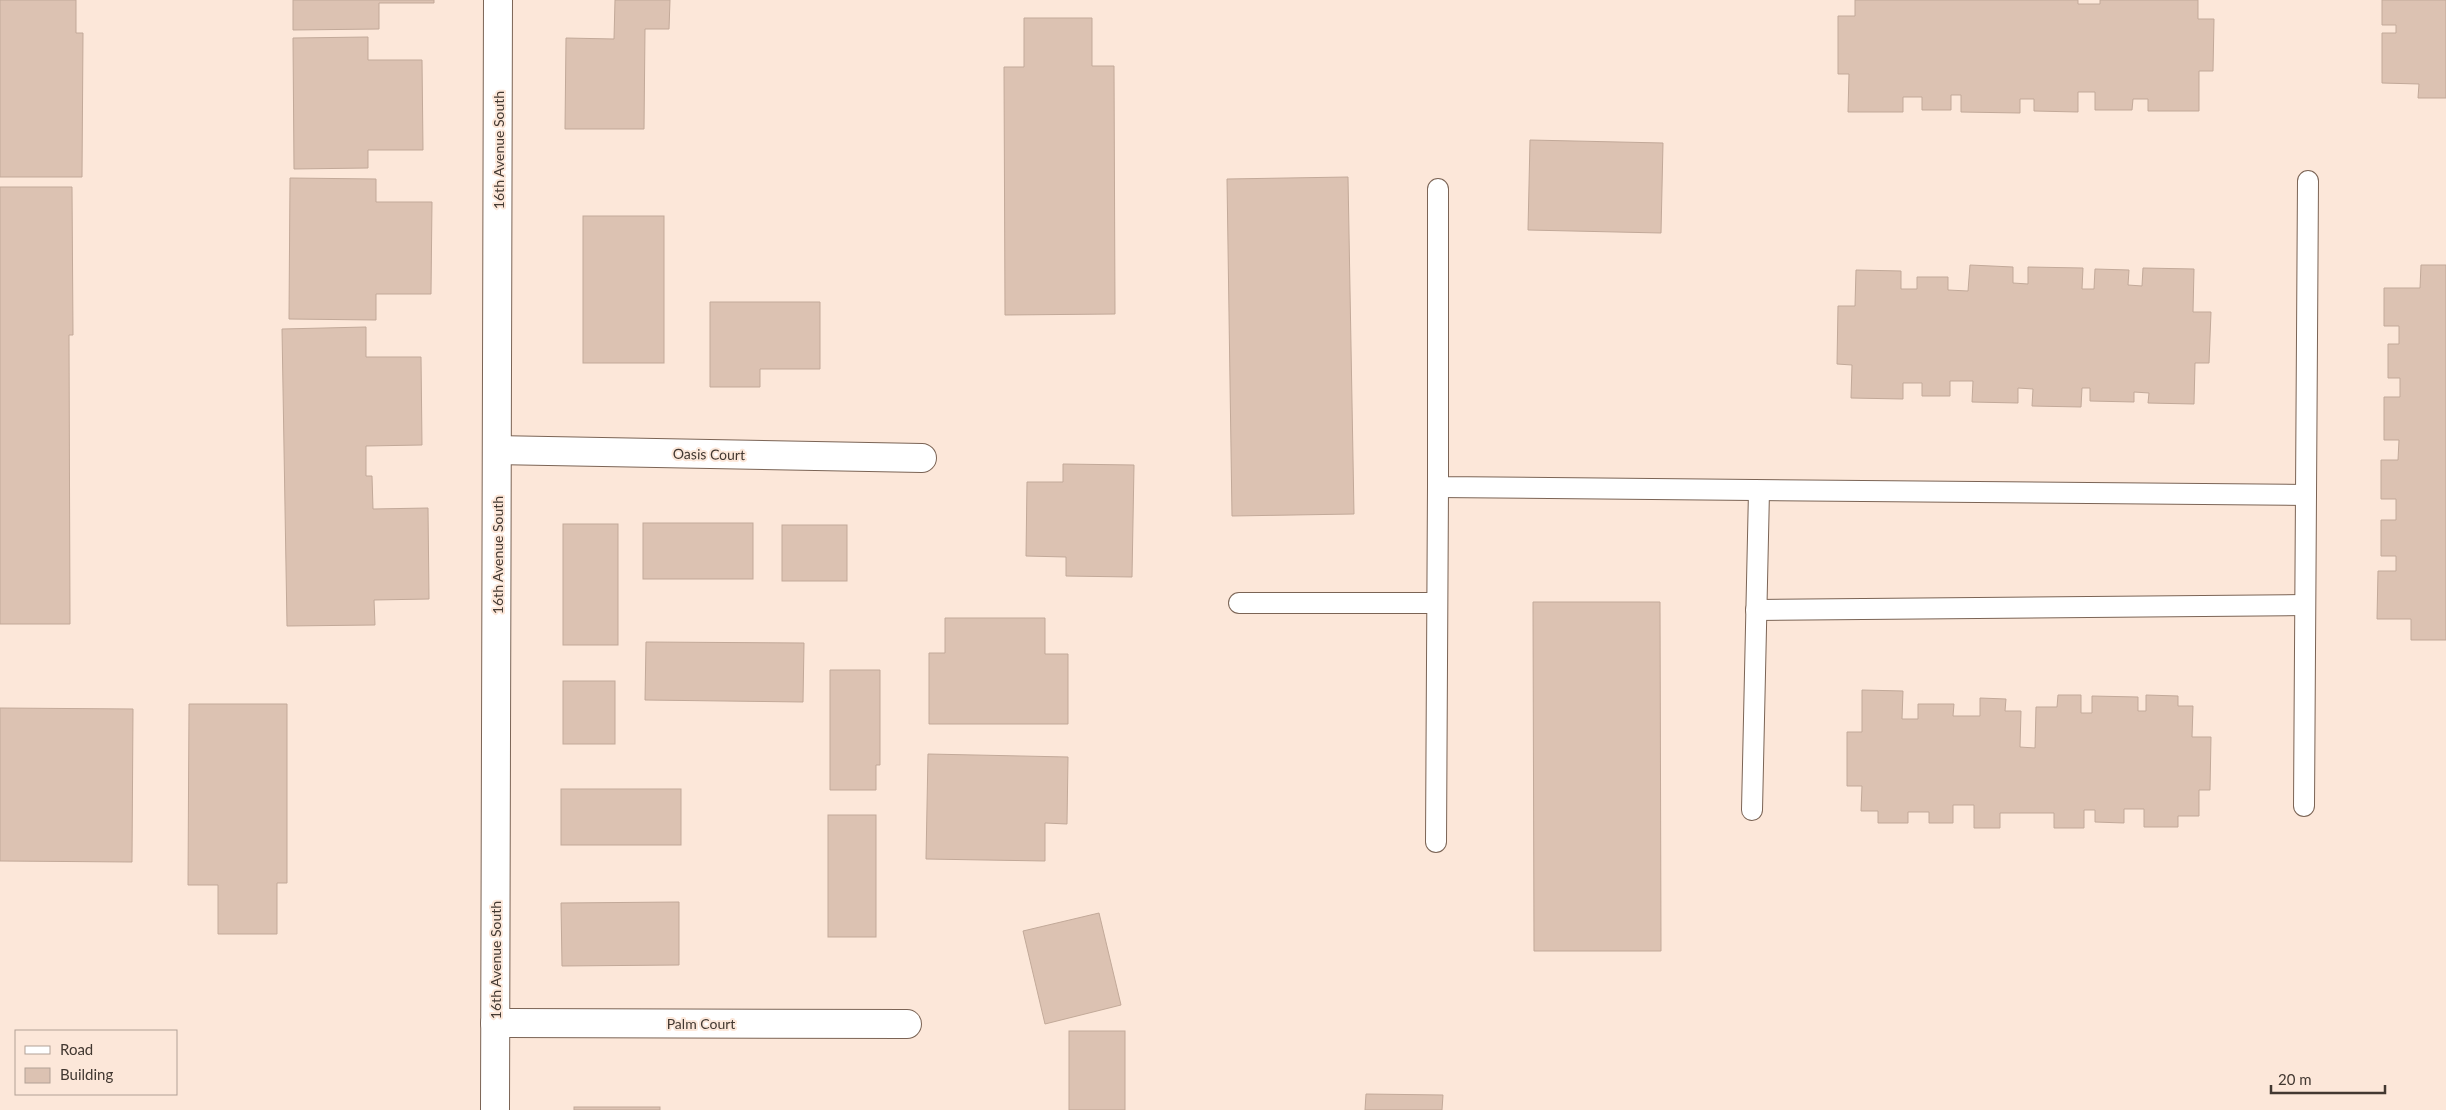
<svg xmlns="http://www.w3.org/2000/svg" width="2446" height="1110" viewBox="0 0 2446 1110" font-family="Lato,sans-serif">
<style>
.building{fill:#dcc2b2;stroke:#c2a999}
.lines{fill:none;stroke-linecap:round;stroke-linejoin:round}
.service-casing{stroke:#7b6455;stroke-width:22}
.minor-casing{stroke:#7b6455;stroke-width:30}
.service{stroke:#fff;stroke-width:20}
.minor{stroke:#fff;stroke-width:28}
.labels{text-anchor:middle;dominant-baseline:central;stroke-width:4;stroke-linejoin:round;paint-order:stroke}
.street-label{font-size:14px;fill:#423831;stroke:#fce7d9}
</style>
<rect width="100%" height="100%" fill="#fce7d9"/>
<g class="building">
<path d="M0,0H76V33H83L82,177H0Z"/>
<path d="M293,0H434V3H379V29L293,30Z"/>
<path d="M615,0H670L669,29H645L644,129H565L566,38L614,39Z"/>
<path d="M1855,0H2078V4H2100V0H2198V19H2214L2213,71H2199V111H2148V99H2133L2132,110H2095V92H2078V112L2034,111V99H2020V113L1961,112V95H1951V110H1922V97H1903V112H1848L1849,74H1838V16H1855Z"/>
<path d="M2382,0H2446V98H2418L2419,84L2382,83V33H2396V25H2382Z"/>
<path d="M1024,18H1092V66H1114L1115,314L1005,315L1004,67H1024Z"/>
<path d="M368,37V60H422L423,150H368V168L294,169L293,38Z"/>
<path d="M1530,140L1663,143L1661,233L1528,230Z"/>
<path d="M1348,177L1354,514L1232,516L1227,179Z"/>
<path d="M290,178L376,179V202H432L431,294H376V320L289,319Z"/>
<path d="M0,187H72L73,335H69L70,624H0Z"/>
<rect x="583" y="216" width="81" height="147"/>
<path d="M1970,265L2013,267V283L2028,284V267L2083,268L2082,289H2094L2095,269L2129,270L2128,285L2142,286L2143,268L2194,269L2193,312H2211L2209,363H2195L2194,404L2148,403L2149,393L2134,392V402L2090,401V388H2082L2081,407L2032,406L2033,389L2018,388V403L1972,402L1973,381H1950V396H1922V383H1903V399L1851,398L1852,365L1837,364L1838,306H1855L1856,270L1901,271V289H1917V277H1948V290L1968,291Z"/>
<path d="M2421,265H2446V640H2411V619H2377L2378,571H2396V556H2381V520H2396V499H2381V460H2398L2399,440H2384V397H2400V378H2388V344H2399V326H2384V288H2420Z"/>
<path d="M710,302H820V369H760V387H710Z"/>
<path d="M366,327V357H421L422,445L366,446V476H372L373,509L428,508L429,599L374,600L375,625L287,626L282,329Z"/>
<path d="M1063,464L1134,465L1132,577L1066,576V557L1026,556L1027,482H1063Z"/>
<rect x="643" y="523" width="110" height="56"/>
<rect x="563" y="524" width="55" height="121"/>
<rect x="782" y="525" width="65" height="56"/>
<path d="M1533,602H1660L1661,951H1534Z"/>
<path d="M945,618H1045V654H1068V724H929V653H945Z"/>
<path d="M646,642L804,643L803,702L645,700Z"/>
<path d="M830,670H880V765H876V790H830Z"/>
<rect x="563" y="681" width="52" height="63"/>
<path d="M1862,690L1903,691L1902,719H1918V704H1954L1953,716H1980V698L2006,699L2005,711H2021L2020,747L2035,748L2036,707H2057L2058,695H2081V713H2092V696L2138,697V711H2146V695L2178,696V706H2193L2192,737H2211L2210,790H2199V816H2178V827H2144V809H2124V823L2095,822V810H2084V828H2054V813H2000V828H1974V805H1953V823H1929V812H1908V823H1878V811H1861L1862,786H1847V732H1862Z"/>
<path d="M189,704H287V883H277V934H218V885H188Z"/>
<path d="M0,708L133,709L132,862L0,861Z"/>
<path d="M928,754L1068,757L1067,824L1045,823V861L926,859Z"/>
<rect x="561" y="789" width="120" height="56"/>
<rect x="828" y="815" width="48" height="122"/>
<path d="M679,902V965L562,966L561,903Z"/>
<path d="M1099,913L1121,1005L1045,1024L1023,931Z"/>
<rect x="1069" y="1031" width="56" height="79"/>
<path d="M1366,1094L1443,1095L1442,1110H1365Z"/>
<rect x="574" y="1107" width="86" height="3"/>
</g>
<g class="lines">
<defs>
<g id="service">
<path d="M1438,189V487L2306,495"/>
<path d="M1239,603H1437"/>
<path d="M1756,610L2305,605"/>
<path d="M2304,806L2308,181"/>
<path d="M1752,810L1759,491"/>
<path d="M1436,842L1438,487"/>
</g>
<g id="minor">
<path d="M497,450L922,458"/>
<path d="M495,1023L907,1024"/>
<path d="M495,1110L498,0"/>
</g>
</defs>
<use href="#service" class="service-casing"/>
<use href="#minor" class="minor-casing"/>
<use href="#service" class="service"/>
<use href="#minor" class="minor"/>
</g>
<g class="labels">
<g class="street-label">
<text transform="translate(498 150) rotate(-90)">16th Avenue South</text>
<text transform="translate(709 454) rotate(1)">Oasis Court</text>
<text transform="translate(497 555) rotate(-90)">16th Avenue South</text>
<text transform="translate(495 960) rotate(-90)">16th Avenue South</text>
<text x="701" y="1023">Palm Court</text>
</g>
</g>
<rect x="15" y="1030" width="162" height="65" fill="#fce7d9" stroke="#b2a196"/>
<rect x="25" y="1046" width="25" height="8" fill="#ffffff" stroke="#b2a196"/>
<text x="60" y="1055" font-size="15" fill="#423831">Road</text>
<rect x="25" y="1068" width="25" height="15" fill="#dcc2b2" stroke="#b2a196"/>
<text x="60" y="1080" font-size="15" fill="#423831">Building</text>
<path d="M2271 1085v8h114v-8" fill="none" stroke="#423831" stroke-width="2.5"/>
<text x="2278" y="1085" font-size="15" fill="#423831" stroke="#fce7d9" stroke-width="4" paint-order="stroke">20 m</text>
</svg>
